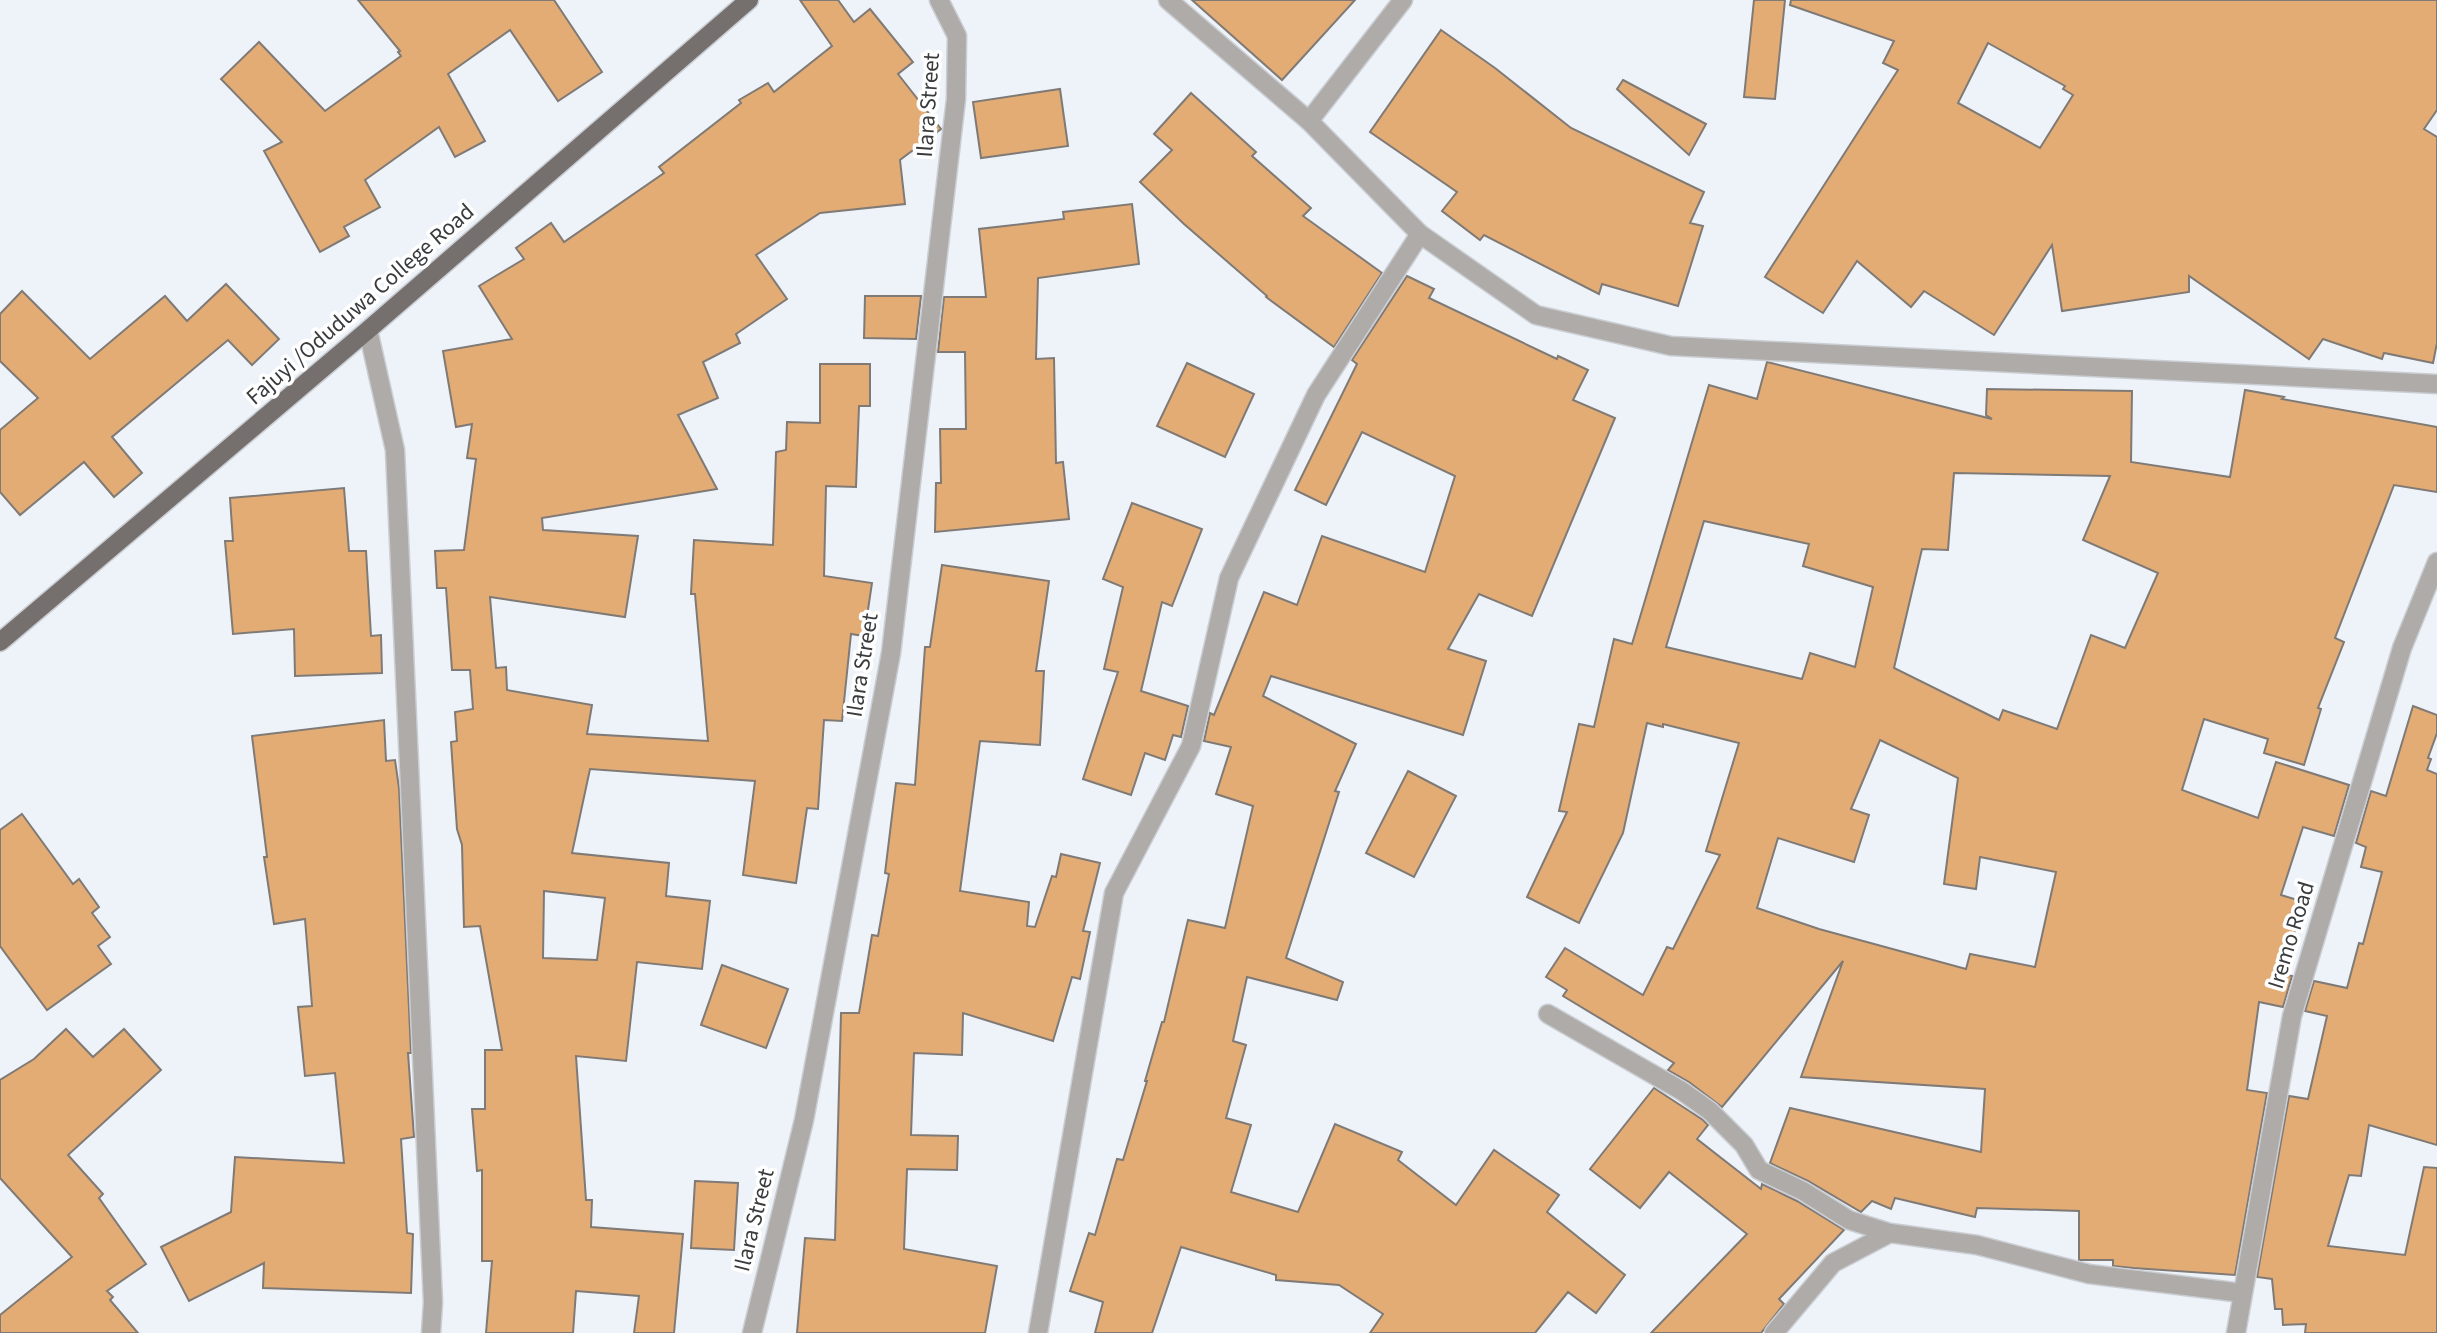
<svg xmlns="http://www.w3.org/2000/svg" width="2437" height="1333" viewBox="0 0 2437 1333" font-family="'Source Sans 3',sans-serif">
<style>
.building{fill:#e4ac75;stroke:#7f7a76;stroke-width:2;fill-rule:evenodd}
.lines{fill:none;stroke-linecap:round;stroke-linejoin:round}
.minor-casing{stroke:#caced3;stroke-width:21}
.major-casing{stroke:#caced3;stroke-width:21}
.minor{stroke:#aeaba9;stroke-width:18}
.major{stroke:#75706d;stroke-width:18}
.labels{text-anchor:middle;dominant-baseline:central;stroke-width:7;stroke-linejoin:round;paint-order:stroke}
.street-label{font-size:23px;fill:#393b3d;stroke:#fff}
</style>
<rect width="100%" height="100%" fill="#eef3f9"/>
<g class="building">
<path d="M358,0H554L602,72L558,101L510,30L448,74L485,141L455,157L439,127L365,180L380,207L344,227L349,236L320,252L264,151L282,142L221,79L259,42L325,111L401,56L398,52L400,51Z"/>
<path d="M800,0H838L854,22L870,9L913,62L898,74L941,129L900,160L905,204L820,213L756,255L787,299L736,334L740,343L703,362L718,398L678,415L717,489L542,518L543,530L638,536L625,617L490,597L496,668L506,667L507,690L592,705L587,734L708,741L695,594H691L694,540L773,545L776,452L786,450L787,422L820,423V364H870V406H859L856,487L826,486L824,576L872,583L864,636L851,634L842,721L824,720L818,809L807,808L796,883L743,875L755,781L590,769L572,853L669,863L666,896L710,901L702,969L637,962L626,1061L576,1056L586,1200H592L591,1227L683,1234L674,1333H634L639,1296L576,1291L573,1333H486L492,1261H482V1170L477,1171L472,1109H485V1050H502L480,926L464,927L462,845L457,829L451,742L457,741L455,712L473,709L470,670H452L446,588H437L435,551L464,550L476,459L467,458L472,424L456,427L443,351L512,339L479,286L524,259L516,248L551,223L564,242L664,173L659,167L741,103L739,100L768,83L774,92L832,46ZM544,891L605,898L597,960L543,958Z"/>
<path d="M1192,0H1355L1282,80Z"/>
<path d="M1754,0H1785L1775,99L1744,97Z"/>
<path d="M1791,0H2437V110L2424,129L2437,137V343L2433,363L2384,353L2382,359L2323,339L2309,359L2189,276V292L2062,311L2052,245L1994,335L1924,291L1911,307L1857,261L1823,313L1765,277L1898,70L1883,63L1894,41L1790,5ZM1988,43L2065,86L2063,89L2073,95L2040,148L1958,103Z"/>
<path d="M1441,30L1495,68L1571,128L1704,192L1690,223L1703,226L1678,306L1602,284L1599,294L1484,235L1480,240L1442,211L1457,192L1370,132Z"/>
<path d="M1623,80L1706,124L1689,155L1617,89Z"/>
<path d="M1060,89L1068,146L981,158L973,102Z"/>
<path d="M1191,93L1256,152L1252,156L1311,208L1303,216L1382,273L1334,347L1266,297L1267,296L1184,224L1140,182L1172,150L1154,134Z"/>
<path d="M1132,204L1139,264L1038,278L1036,359L1054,358L1056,463L1063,462L1069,519L935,532L936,483H941L940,429H966L965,352H938L944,297H986L979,229L1064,219L1063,212Z"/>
<path d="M1407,276L1434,289L1429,298L1557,359L1558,356L1588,370L1573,400L1615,418L1532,616L1479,594L1448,649L1486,661L1463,735L1271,676L1263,696L1356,744L1335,791L1339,792L1286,958L1343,982L1337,1000L1247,977L1233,1041L1246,1045L1226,1118L1251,1125L1231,1192L1298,1212L1335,1124L1402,1152L1398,1160L1456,1205L1494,1150L1559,1195L1547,1212L1625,1275L1596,1313L1568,1292L1535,1333H1370L1383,1314L1339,1285L1276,1280V1275L1181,1247L1152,1333H1095L1103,1302L1070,1291L1089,1233L1095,1235L1117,1159L1123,1160L1147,1081H1145L1162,1022H1164L1188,920L1225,928L1253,806L1216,794L1231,747L1204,741L1210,713L1214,715L1264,592L1297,605L1322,536L1425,572L1455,476L1362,432L1326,505L1295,490L1357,364L1352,360Z"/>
<path d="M226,284L279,339L252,365L228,340L112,437L142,473L114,497L84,462L20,515L0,492V430L38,398L0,361V314L22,291L90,359L165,296L187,321Z"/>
<path d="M865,296H921L916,339L864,338Z"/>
<path d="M1767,362L1992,419L1986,415L1987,389L2132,391L2131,462L2230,477L2245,390L2284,397L2282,399L2437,427V492L2394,485L2335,638L2344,642L2318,708L2321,709L2304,765L2264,753L2268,739L2204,719L2182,790L2258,818L2276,762L2349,785L2334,836L2303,827L2281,895L2304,902L2282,974L2292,976L2283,1007L2259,1002L2247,1090L2267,1093L2235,1275L2133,1268L2113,1266V1260H2079V1211L1977,1208L1975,1217L1895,1198L1891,1209L1872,1201L1861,1212L1808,1181L1770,1163L1790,1108L1981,1152L1985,1089L1801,1077L1843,961L1722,1107L1689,1082L1668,1070L1674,1063L1563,996L1567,990L1546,977L1565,948L1643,995L1667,947L1673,949L1720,855L1706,851L1739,743L1663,724V727L1647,723L1623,833L1579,923L1527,897L1567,812L1559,811L1579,724L1594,727L1614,639L1632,644L1709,385L1757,399ZM1954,473L2110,476L2083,540L2158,573L2125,648L2091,635L2057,729L2003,710L1999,720L1894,668L1922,549L1948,550ZM1704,521L1809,544L1803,566L1873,587L1855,667L1810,653L1802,679L1666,647ZM1880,740L1958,778L1944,884L1976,889L1980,857L2056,872L2035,967L1970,954L1966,969L1819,929L1757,908L1778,838L1854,862L1869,815L1851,809Z"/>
<path d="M1187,363L1254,394L1225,457L1157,426Z"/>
<path d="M344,488L349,551H366L371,636L381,635L382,673L295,676L294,629L233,634L225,541H233L230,498Z"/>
<path d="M1132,503L1202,529L1172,606L1162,602L1141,691L1188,706L1181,737L1173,735L1165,760L1145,753L1131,795L1083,779L1118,672L1104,669L1123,587L1103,579Z"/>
<path d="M942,565L1049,581L1036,671H1044L1040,745L980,741L960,891L1029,902L1027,926L1035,927L1052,876L1056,877L1061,854L1100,863L1083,931L1090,932L1080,979L1072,977L1053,1041L963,1013L962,1055L914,1053L911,1135L958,1136L957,1170L907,1169L904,1249L997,1266L985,1333H797L805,1238L835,1240L841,1013H859L872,935L878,936L889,874L885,873L896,783L915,785L925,647H930Z"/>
<path d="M2413,706L2437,715V733L2428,758L2431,759L2427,770L2437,774V1145L2369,1125L2361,1176L2349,1175L2328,1246L2405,1255L2424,1167L2437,1168V1333H2305L2306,1324L2283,1325L2282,1309H2275L2272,1279L2257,1277L2289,1096L2308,1099L2327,1016L2305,1011L2314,981L2347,988L2359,943L2363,944L2382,872L2361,867L2366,847L2356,843L2371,791L2386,796Z"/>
<path d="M384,720L386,761L395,760L399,788L411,1053H408L414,1137L401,1139L407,1233L413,1234L411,1293L263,1288L264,1263L189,1301L161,1247L231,1212L235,1157L344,1163L335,1073L305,1076L298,1007L312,1006L305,919L274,924L264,857H267L252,736Z"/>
<path d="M1408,771L1456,796L1414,877L1366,853Z"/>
<path d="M22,814L73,884L79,879L99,907L92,913L110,937L98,946L111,964L47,1010L0,946V830Z"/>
<path d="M722,965L788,989L766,1048L701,1025Z"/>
<path d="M66,1029L93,1057L124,1029L161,1070L68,1155L103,1194L99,1198L146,1264L107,1291L113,1297L110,1300L138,1333H0V1315L72,1257L0,1178V1080L34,1059Z"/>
<path d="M1654,1088L1703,1120L1708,1125L1697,1139L1761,1189L1762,1184L1797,1201L1844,1230L1779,1299L1784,1304L1761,1333H1651L1747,1234L1669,1172L1640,1208L1590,1169Z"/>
<path d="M695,1181L738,1183L734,1250L691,1248Z"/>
</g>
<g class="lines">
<defs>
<g id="minor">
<path d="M1168,0L1309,121L1420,234L1536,315L1671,346L2437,384"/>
<path d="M1309,121L1403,0"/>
<path d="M368,330L395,450L433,1302L431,1333"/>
<path d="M1548,1014L1682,1091L1710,1111L1744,1145L1759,1170L1803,1191L1849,1220L1890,1233L1977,1245L2089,1274L2242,1293"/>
<path d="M752,1333L804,1120L891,653L956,99L957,36L939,0"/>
<path d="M1038,1333L1114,893L1191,746L1229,578L1316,395L1420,234"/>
<path d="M1774,1333L1833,1263L1890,1233"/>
<path d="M2236,1333L2292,1016L2402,648L2437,562"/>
</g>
<path id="major" d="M0,642L368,330L749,0"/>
</defs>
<use href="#minor" class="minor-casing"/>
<use href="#major" class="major-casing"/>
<use href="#minor" class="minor"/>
<use href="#major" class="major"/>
</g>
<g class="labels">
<g class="street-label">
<text transform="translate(928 105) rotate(-86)">Ilara Street</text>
<text transform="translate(360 304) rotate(-41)">Fajuyi /Oduduwa College Road</text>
<text transform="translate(862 665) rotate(-81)">Ilara Street</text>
<text transform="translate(2291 935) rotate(-73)">Iremo Road</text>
<text transform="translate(754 1220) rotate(-76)">Ilara Street</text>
</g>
</g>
</svg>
